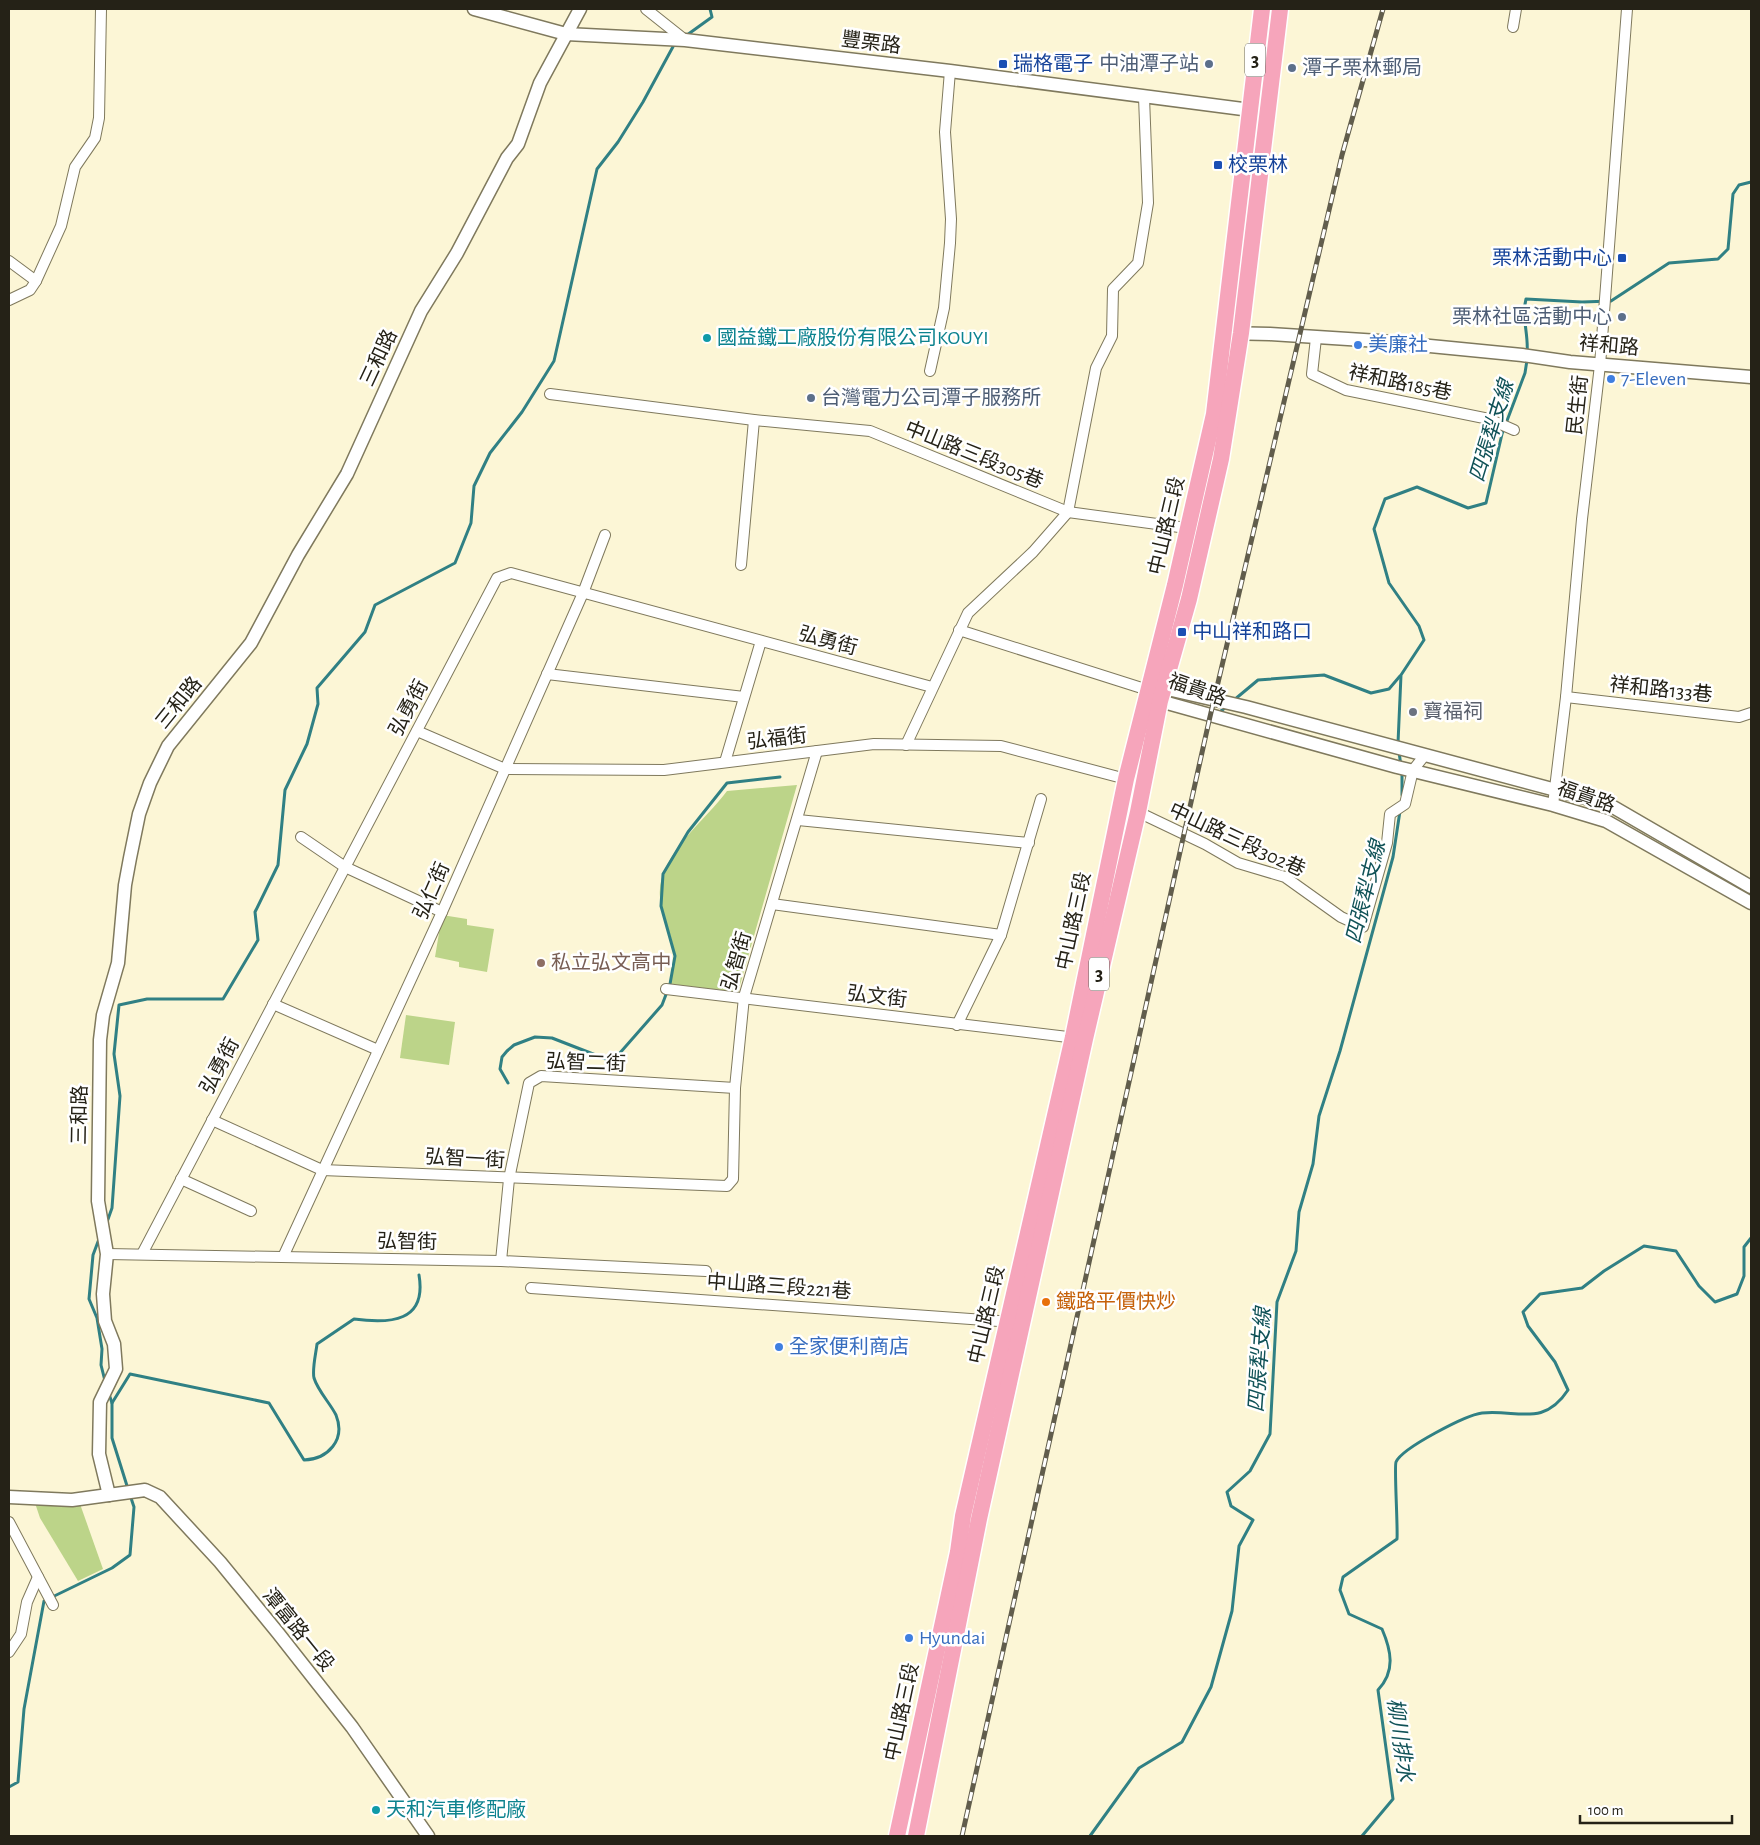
<svg xmlns="http://www.w3.org/2000/svg" width="1760" height="1845" viewBox="0 0 1760 1845" font-family="'Alegreya Sans','Noto Sans TC',sans-serif">
<style>
.green{fill:#bcd489}
.lines{fill:none;stroke-linecap:round;stroke-linejoin:round}
.stream{stroke:#308084;stroke-width:3}
.minor-casing{stroke:#7f795d;stroke-width:12}
.tertiary-casing{stroke:#7f795d;stroke-width:15}
.primary-casing{stroke:#fff;stroke-width:19}
.minor{stroke:#fff;stroke-width:10}
.tertiary{stroke:#fff;stroke-width:12}
.primary{stroke:#f6a5bb;stroke-width:16}
.rail-casing{stroke:#615d4c;stroke-width:5}
.rail{stroke:#fff;stroke-width:3;stroke-dasharray:9;stroke-linecap:butt}
.transit-dot{fill:#1a4fb4;stroke:#fff;stroke-width:2}
.service-dot{fill:#5c6f8a;stroke:#fff;stroke-width:2}
.culture-dot{fill:#0f9aa8;stroke:#fff;stroke-width:2}
.shop-dot{fill:#3f7fe0;stroke:#fff;stroke-width:2}
.worship-dot{fill:#6b7280;stroke:#fff;stroke-width:2}
.education-dot{fill:#8d6e63;stroke:#fff;stroke-width:2}
.food-dot{fill:#e8710a;stroke:#fff;stroke-width:2}
.labels{text-anchor:middle;dominant-baseline:central;stroke-width:5;stroke-linejoin:round;paint-order:stroke}
.shield{fill:#fff;stroke:#66645d;stroke-width:1}
.shield-label{font-size:19px;font-weight:bold;fill:#252217}
.street-label{font-size:20px;fill:#252217;stroke:#fff}
.transit-label{font-size:20px;fill:#164399;stroke:#fff;text-anchor:start}
.service-label{font-size:20px;fill:#4e5e75;stroke:#fff;text-anchor:end}
.culture-label{font-size:20px;fill:#0d838f;stroke:#fff;text-anchor:start}
.shop-label{font-size:20px;fill:#366cbe;stroke:#fff;text-anchor:start}
.worship-label{font-size:20px;fill:#5b616d;stroke:#fff;text-anchor:start}
.education-label{font-size:20px;fill:#785e54;stroke:#fff;text-anchor:start}
.food-label{font-size:20px;fill:#c56008;stroke:#fff;text-anchor:start}
.water-label{font-size:21px;font-style:italic;fill:#105257;stroke:#fff}
</style>
<rect width="100%" height="100%" fill="#fcf6d6"/>
<g class="green">
<path d="M797,785L738,992L670,984C671,975 674,966 674,957C674,937 662,917 660,897C656,857 706,820 727,791Z"/>
<path d="M442,915L467,919V925L494,929L487,972L459,967V962L435,957Z"/>
<path d="M406,1015L455,1022L449,1065L400,1058Z"/>
<path d="M35,1503L80,1504L103,1569L78,1581L40,1518Z"/>
</g>
<g class="lines">
<g class="stream">
<path d="M687,35L712,17L710,9"/>
<path d="M1527,353C1529,335 1521,317 1526,299L1582,302L1611,301L1669,263L1718,259L1728,249L1733,194L1739,185L1751,182"/>
<path d="M1234,700L1258,680L1324,675L1371,693L1389,689L1400,676"/>
<path d="M1221,711L1227,706"/>
<path d="M1398,743L1401,675L1424,640L1419,626L1389,583L1374,529L1385,499L1417,487L1468,508L1486,503L1502,434L1525,373L1527,360"/>
<path d="M1399,752L1401,766"/>
<path d="M1402,772V795"/>
<path d="M508,1083L500,1069L502,1057L507,1051L514,1045L535,1037L552,1038L606,1059L619,1054L662,1005L670,984L675,956L661,906L663,874L688,832L727,783L780,777"/>
<path d="M107,1222L112,1208L120,1096L114,1054L119,1005L147,999H223L258,940L255,912L278,865L285,790L307,744L318,704L317,688L365,632L375,605L455,563L471,523L474,486L490,453L522,412L554,361L597,169L618,142L643,102L675,43"/>
<path d="M99,1239L93,1255L89,1299L97,1318L102,1349L101,1365L105,1381"/>
<path d="M109,1394L112,1403"/>
<path d="M128,1489L112,1438V1403L130,1374L269,1403L304,1460C328,1459 346,1440 336,1415C330,1403 318,1391 314,1378C312,1369 316,1353 317,1344L354,1319C390,1324 427,1322 419,1275"/>
<path d="M9,1787L18,1782L24,1709L44,1601L112,1568L130,1555L134,1507L130,1495"/>
<path d="M1090,1836L1139,1768L1182,1742L1211,1687L1232,1611L1239,1546L1253,1520L1231,1506L1227,1492L1250,1471L1270,1434L1277,1302L1296,1251L1299,1212L1313,1164L1319,1116L1340,1051L1393,857L1400,811"/>
<path d="M1362,1836L1393,1799L1378,1690C1396,1671 1391,1650 1382,1629L1349,1614L1340,1590L1343,1577L1397,1539C1398,1527 1394,1467 1396,1462C1402,1448 1466,1415 1482,1413C1517,1409 1543,1428 1568,1390L1555,1362L1528,1326L1523,1312L1540,1294L1582,1288L1604,1271L1644,1246L1676,1251L1699,1286L1715,1302L1737,1294L1744,1276V1247L1751,1238"/>
</g>
<defs>
<g id="minor">
<path d="M646,9L685,40"/>
<path d="M1513,27L1516,9"/>
<path d="M9,261L36,281"/>
<path d="M9,300L30,290L36,281L61,226L75,167L95,138L99,118L101,9"/>
<path d="M1316,338L1312,374L1346,390L1489,419L1514,430"/>
<path d="M930,371L944,308L950,243L951,219L945,132L950,71"/>
<path d="M550,394L754,420L870,431L1068,512L1194,529"/>
<path d="M741,565L754,420"/>
<path d="M959,630L1148,690"/>
<path d="M547,674L744,697"/>
<path d="M1566,697L1739,717L1751,713"/>
<path d="M417,731L505,769L664,770L874,744L1001,746L1126,779L1145,781"/>
<path d="M906,745L968,613L1033,552L1068,512L1096,368L1112,336L1113,289L1138,263L1148,203L1144,97"/>
<path d="M725,762L761,641"/>
<path d="M1553,805L1566,697L1582,519L1600,365L1627,9"/>
<path d="M1138,812L1205,844L1238,863L1285,877L1341,917L1363,927L1387,843L1390,814L1405,804L1413,770L1425,755"/>
<path d="M798,820L1029,843"/>
<path d="M301,837L345,867L442,912"/>
<path d="M772,904L1001,935"/>
<path d="M666,989L1076,1038"/>
<path d="M273,1004L378,1050"/>
<path d="M957,1025L1001,935L1041,799"/>
<path d="M212,1120L322,1170L727,1186L733,1179L735,1088L744,997L817,751"/>
<path d="M181,1179L251,1211"/>
<path d="M107,1254L501,1261L706,1271"/>
<path d="M142,1254L497,578L511,573L932,687"/>
<path d="M283,1257L442,912L583,593L605,535"/>
<path d="M501,1261L509,1179L529,1083L541,1076L735,1088"/>
<path d="M531,1288L1013,1322"/>
<path d="M9,1522L53,1605"/>
<path d="M9,1652L21,1634L27,1602L38,1577"/>
</g>
<g id="tertiary">
<path d="M474,9L566,34L685,40L950,71L1258,111"/>
<path d="M1224,333L1270,334L1379,341L1522,355L1570,362L1751,377"/>
<path d="M1156,689L1163,688L1246,707L1608,804L1751,887"/>
<path d="M1154,696L1160,701L1397,767L1553,805L1606,821L1751,903"/>
<path d="M109,1495L99,1454L100,1402L116,1369L114,1344L105,1321L103,1294L107,1254L98,1201L100,1040L103,1015L118,963L125,885L130,858L139,814L150,783L168,746L251,643L298,555L347,474L421,311L457,253L507,158L518,144L540,83L580,9"/>
<path d="M9,1497L72,1500L145,1490L160,1497L220,1562L278,1633L352,1727L428,1836"/>
</g>
<g id="primary">
<path d="M897,1836L958,1552L963,1516L1073,1037L1126,779L1175,585L1214,414L1262,9"/>
<path d="M916,1836L979,1519L1085,1039L1138,812L1160,701L1189,599L1221,459L1241,333L1280,9"/>
</g>
</defs>
<use href="#minor" class="minor-casing"/>
<use href="#tertiary" class="tertiary-casing"/>
<use href="#primary" class="primary-casing"/>
<use href="#minor" class="minor"/>
<use href="#tertiary" class="tertiary"/>
<use href="#primary" class="primary"/>
<defs>
<path id="rail" d="M962,1836L1209,721L1342,155L1383,9"/>
</defs>
<use href="#rail" class="rail-casing"/>
<use href="#rail" class="rail"/>
</g>
<g class="transit-dot">
<rect x="998" y="59" width="10" height="10" rx="2.5"/>
<rect x="1213" y="160" width="10" height="10" rx="2.5"/>
<rect x="1617" y="253" width="10" height="10" rx="2.5"/>
<rect x="1177" y="627" width="10" height="10" rx="2.5"/>
</g>
<g class="service-dot">
<circle cx="1209" cy="64" r="5"/>
<circle cx="1292" cy="68" r="5"/>
<circle cx="1622" cy="317" r="5"/>
<circle cx="811" cy="398" r="5"/>
</g>
<g class="culture-dot">
<circle cx="707" cy="338" r="5"/>
<circle cx="376" cy="1810" r="5"/>
</g>
<g class="shop-dot">
<circle cx="1358" cy="345" r="5"/>
<circle cx="1611" cy="379" r="5"/>
<circle cx="779" cy="1347" r="5"/>
<circle cx="909" cy="1638" r="5"/>
</g>
<circle class="worship-dot" cx="1413" cy="712" r="5"/>
<circle class="education-dot" cx="541" cy="963" r="5"/>
<circle class="food-dot" cx="1046" cy="1302" r="5"/>
<g class="labels">
<g class="shield">
<rect x="1245" y="43.5" width="20" height="33" rx="4"/>
<rect x="1089" y="957.5" width="20" height="33" rx="4"/>
</g>
<g class="shield-label">
<text x="1255" y="60">3</text>
<text x="1099" y="974">3</text>
</g>
<g class="street-label">
<text transform="translate(871 43) rotate(7)">豐栗路</text>
<text transform="translate(1609 346) rotate(5)">祥和路</text>
<text transform="translate(379 358) rotate(-65)">三和路</text>
<text transform="translate(1400 383) rotate(12)">祥和路185巷</text>
<text transform="translate(1578 405) rotate(-84)">民生街</text>
<text transform="translate(974 455) rotate(22)">中山路三段305巷</text>
<text transform="translate(1167 526) rotate(-77)">中山路三段</text>
<text transform="translate(828 641) rotate(15)">弘勇街</text>
<text transform="translate(1197 690) rotate(19)">福貴路</text>
<text transform="translate(1661 690) rotate(6)">祥和路133巷</text>
<text transform="translate(179 703) rotate(-51)">三和路</text>
<text transform="translate(409 708) rotate(-62)">弘勇街</text>
<text transform="translate(777 739) rotate(-7)">弘福街</text>
<text transform="translate(1586 797) rotate(19)">福貴路</text>
<text transform="translate(1237 840) rotate(25)">中山路三段302巷</text>
<text transform="translate(432 891) rotate(-66)">弘仁街</text>
<text transform="translate(1074 921) rotate(-78)">中山路三段</text>
<text transform="translate(737 961) rotate(-74)">弘智街</text>
<text transform="translate(877 997) rotate(7)">弘文街</text>
<text transform="translate(586 1063) rotate(2)">弘智二街</text>
<text transform="translate(220 1066) rotate(-62)">弘勇街</text>
<text transform="translate(80 1115) rotate(-89)">三和路</text>
<text transform="translate(465 1159) rotate(3)">弘智一街</text>
<text transform="translate(407 1242) rotate(1)">弘智街</text>
<text transform="translate(779 1287) rotate(4)">中山路三段221巷</text>
<text transform="translate(987 1315) rotate(-77)">中山路三段</text>
<text transform="translate(298 1630) rotate(51)">潭富路一段</text>
<text transform="translate(902 1712) rotate(-78)">中山路三段</text>
</g>
<g class="transit-label">
<text x="1013" y="64">瑞格電子</text>
<text x="1228" y="165">校栗林</text>
<text x="1612" y="258" text-anchor="end">栗林活動中心</text>
<text x="1192" y="632">中山祥和路口</text>
</g>
<g class="service-label">
<text x="1199" y="64">中油潭子站</text>
<text x="1302" y="68" text-anchor="start">潭子栗林郵局</text>
<text x="1612" y="317">栗林社區活動中心</text>
<text x="821" y="398" text-anchor="start">台灣電力公司潭子服務所</text>
</g>
<g class="culture-label">
<text x="717" y="338">國益鐵工廠股份有限公司KOUYI</text>
<text x="386" y="1810">天和汽車修配廠</text>
</g>
<g class="shop-label">
<text x="1368" y="345">美廉社</text>
<text x="1621" y="379">7-Eleven</text>
<text x="789" y="1347">全家便利商店</text>
<text x="919" y="1638">Hyundai</text>
</g>
<g class="worship-label">
<text x="1423" y="712">寶福祠</text>
</g>
<g class="education-label">
<text x="551" y="963">私立弘文高中</text>
</g>
<g class="food-label">
<text x="1056" y="1302">鐵路平價快炒</text>
</g>
<g class="water-label">
<text transform="translate(1492 431) rotate(-73)">四張犁支線</text>
<text transform="translate(1366 892) rotate(-76)">四張犁支線</text>
<text transform="translate(1260 1360) rotate(-86)">四張犁支線</text>
<text transform="translate(1400 1740) rotate(82)">柳川排水</text>
</g>
</g>
<rect width="1760" height="1845" fill="none" stroke="#252217" stroke-width="20"/>
<path d="M1580 1815v8h152v-8" fill="none" stroke="#252217" stroke-width="2.5"/>
<text x="1588" y="1815" font-size="15" fill="#252217" stroke="#ffffff" stroke-width="4" paint-order="stroke">100 m</text>
</svg>
